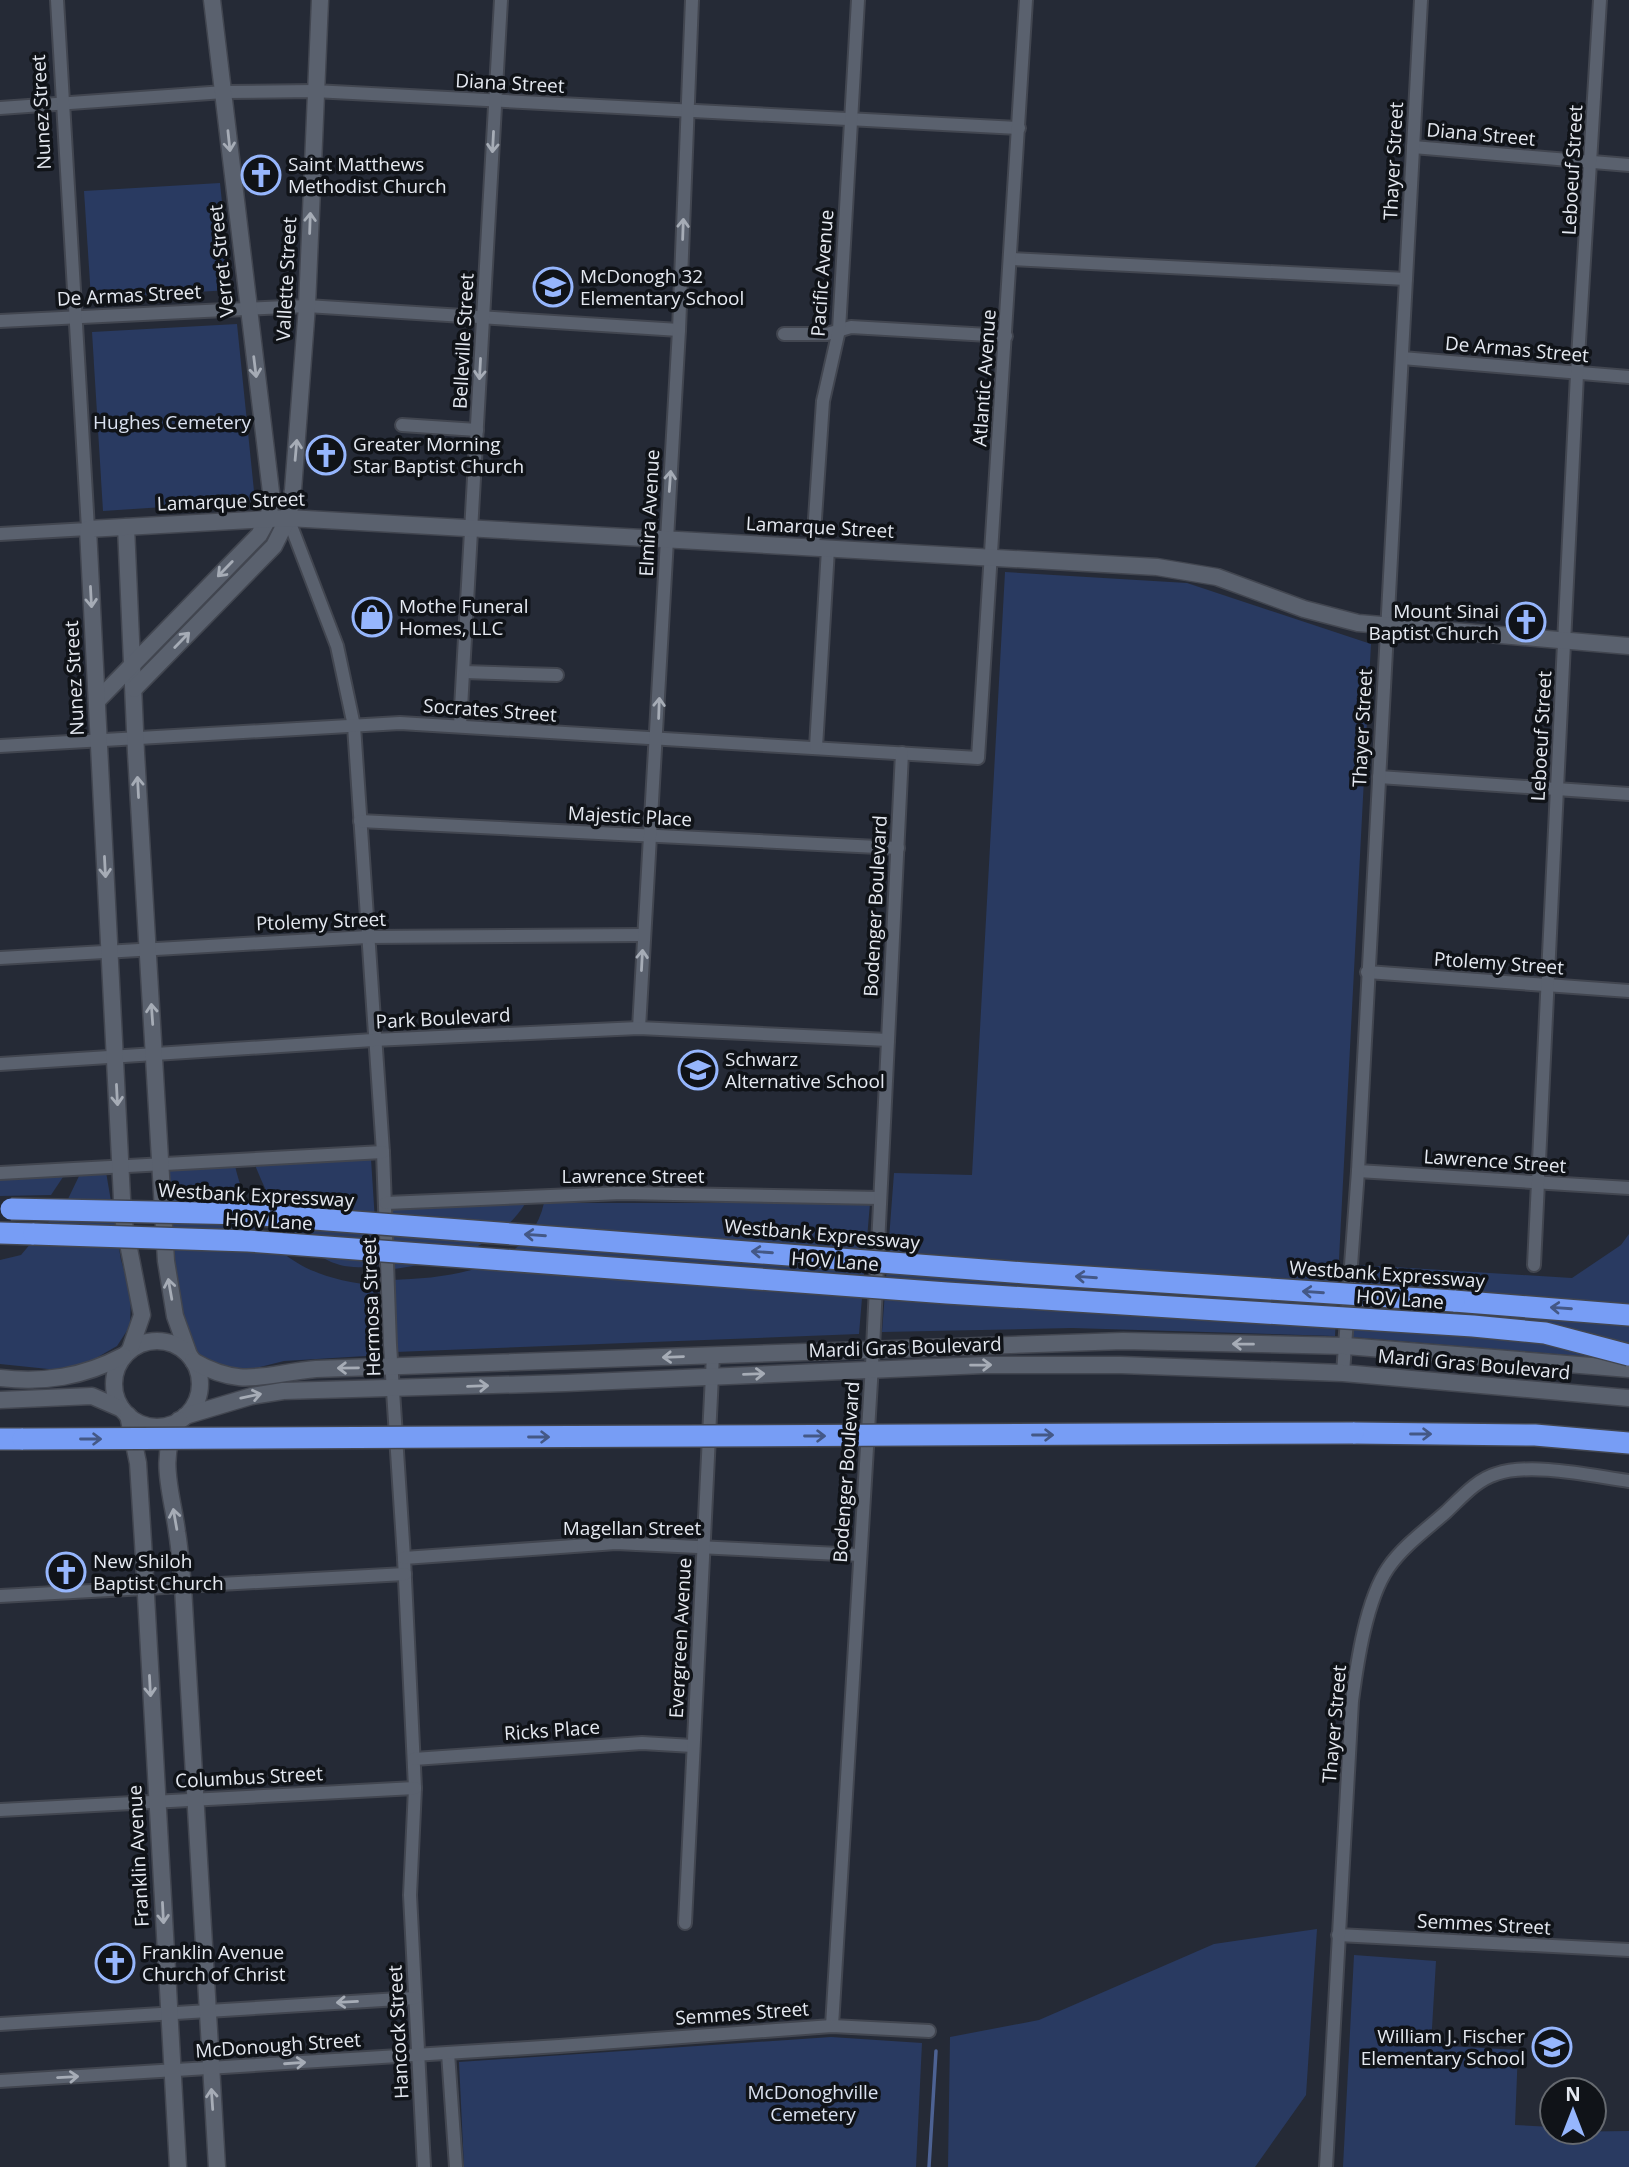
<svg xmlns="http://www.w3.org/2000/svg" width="1629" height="2167" viewBox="0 0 1629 2167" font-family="'Open Sans',sans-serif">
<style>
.green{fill:#293a61}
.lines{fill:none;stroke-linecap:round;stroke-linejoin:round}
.stream{stroke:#4d6293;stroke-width:3.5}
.street-casing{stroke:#424650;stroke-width:16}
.secondary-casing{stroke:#424650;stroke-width:19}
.highway-casing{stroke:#424650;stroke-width:24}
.street{stroke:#5a616e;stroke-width:12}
.secondary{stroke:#5a616e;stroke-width:16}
.highway{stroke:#779df5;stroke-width:21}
.highway-bridge-casing{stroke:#424650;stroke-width:24;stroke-linecap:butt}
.highway-bridge{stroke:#779df5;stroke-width:21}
.oneway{stroke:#a6acb6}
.oneway2{stroke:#445886}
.labels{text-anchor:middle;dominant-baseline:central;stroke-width:7;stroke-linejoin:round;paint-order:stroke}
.street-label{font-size:19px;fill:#e5e9f1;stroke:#101318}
.poi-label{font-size:19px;fill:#e5e9f1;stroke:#101318;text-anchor:start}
.park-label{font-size:19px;fill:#dae1f0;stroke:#101318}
</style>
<rect width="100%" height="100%" fill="#252a36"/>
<g class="green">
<path d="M220,183L231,290L91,298L84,191Z"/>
<path d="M237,324L255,501L103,511L92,332Z"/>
<path d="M1005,572L1187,583L1371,644L1335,1336L1072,1328L882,1332L894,1173L972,1175Z"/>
<path d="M371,1159L378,1268C365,1267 351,1268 340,1265C295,1252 271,1205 255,1165Z"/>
<path d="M235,1166C255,1248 298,1278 379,1286L382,1355L284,1361L244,1371L214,1368L194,1349L182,1315L173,1269L167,1169Z"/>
<path d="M106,1172L121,1260L131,1295L130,1326L117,1346L91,1361L58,1370L0,1364V1260L21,1255L68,1199L80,1174Z"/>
<path d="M65,1174L51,1195L0,1196V1177Z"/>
<path d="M391,1202L525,1204C495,1250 445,1261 394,1269Z"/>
<path d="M544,1203H870L859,1334L395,1352L392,1280C449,1278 529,1270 544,1203Z"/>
<path d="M1629,1234V1360L1352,1337L1360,1265L1572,1278L1621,1245Z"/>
<path d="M1317,1929L1306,2095L1255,2167H948L950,2037L1039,2020L1214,1944Z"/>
<path d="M1354,1955L1436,1961L1431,2045L1518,2050L1515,2125L1552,2127V2132L1629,2131V2167H1343Z"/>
<path d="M831,2037L922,2043L916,2167H464L459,2062Z"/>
</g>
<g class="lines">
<path class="stream" d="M929,2167L936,2051"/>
<defs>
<g id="street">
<path d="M0,108L224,92L314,91L1019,128"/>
<path d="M1413,147L1629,165"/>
<path d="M1011,259L1406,279"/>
<path d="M0,321L307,306L679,330"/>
<path d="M784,334H827L851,327L1006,336"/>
<path d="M1402,358L1629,377"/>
<path d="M402,425L477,430"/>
<path d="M288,518L337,646L354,726L383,1152L390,1345L404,1558L415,1788L410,1895L424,2167"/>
<path d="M0,534L88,529L57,0"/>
<path d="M813,548L823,401L839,330L858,0"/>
<path d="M464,672L557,675"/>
<path d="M460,726L501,0"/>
<path d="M0,746L400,723L978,758L1026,0"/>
<path d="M816,747L828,549"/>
<path d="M1379,777L1629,794"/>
<path d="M360,821L898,848"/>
<path d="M0,958L367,937L643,935"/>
<path d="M1367,972L1629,991"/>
<path d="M639,1028L679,330L692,0"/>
<path d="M0,1064L373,1040L639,1028L888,1040"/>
<path d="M1358,1171L1629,1188"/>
<path d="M0,1173L383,1152"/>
<path d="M386,1203L622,1193L880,1198"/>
<path d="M1534,1265L1577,374L1600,0"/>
<path d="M1343,1373L1358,1171L1421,0"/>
<path d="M404,1558L616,1543L860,1555"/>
<path d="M0,1596L405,1574"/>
<path d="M414,1759L642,1743L693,1746"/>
<path d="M0,1810L415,1788"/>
<path d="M685,1923L713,1355"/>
<path d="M1338,1935L1629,1950"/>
<path d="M0,2024L415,1998"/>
<path d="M832,2026L873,1348L902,753"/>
<path d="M448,2053L456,2167"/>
<path d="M0,2081L559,2046L832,2026L929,2031"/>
<path d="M1326,2167L1352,1701C1357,1663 1366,1600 1388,1568C1403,1546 1427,1529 1446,1512C1461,1498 1476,1480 1496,1474C1532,1462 1592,1476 1629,1481"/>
</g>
<g id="secondary">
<path d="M126,527L136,753L166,1261L175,1316L189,1355"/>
<path d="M134,689L274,546L288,518L293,490L307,306L320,0"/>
<path d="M97,701L259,535L269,517L271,492L212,0"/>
<circle cx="157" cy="1384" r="43"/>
<path d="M130,1350L142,1315L123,1218L88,529L288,518L1157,567L1217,577L1304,609L1358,623L1629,646"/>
<path d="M193,1361C242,1389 263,1374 316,1369L1123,1341L1346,1346L1629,1369"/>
<path d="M0,1378C44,1383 83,1377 123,1356"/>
<path d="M0,1400L92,1396L122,1409"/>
<path d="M128,1415L138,1463L143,1542L178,2167"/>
<path d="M185,1416L252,1396L283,1391L566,1383L984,1365H1121L1343,1373L1629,1398"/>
<path d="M179,1420C157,1457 172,1493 177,1532C180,1550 181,1568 183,1587L217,2167"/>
</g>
<g id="highway">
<path d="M0,1233L34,1234"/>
<path d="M1454,1301L1629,1315"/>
<path d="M1353,1433L1535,1435L1629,1443"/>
<path d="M0,1439H23"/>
</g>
</defs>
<use href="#street" class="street-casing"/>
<use href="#secondary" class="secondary-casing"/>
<use href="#highway" class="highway-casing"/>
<use href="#street" class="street"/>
<use href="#secondary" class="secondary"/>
<use href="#highway" class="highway"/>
<defs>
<g id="highway-bridge">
<path d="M11,1209L249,1214L1025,1273L1454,1301"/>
<path d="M34,1234L248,1241L947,1293L1473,1326L1545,1333L1629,1355"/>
<path d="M23,1439L1353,1433"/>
</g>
</defs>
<use href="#highway-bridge" class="highway-bridge-casing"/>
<use href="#highway-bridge" class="highway-bridge"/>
</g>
<defs><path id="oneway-shaft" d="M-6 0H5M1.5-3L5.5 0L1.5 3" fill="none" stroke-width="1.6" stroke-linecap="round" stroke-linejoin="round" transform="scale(1.75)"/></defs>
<g class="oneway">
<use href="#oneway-shaft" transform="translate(229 141) rotate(84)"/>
<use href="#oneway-shaft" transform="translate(493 142) rotate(93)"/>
<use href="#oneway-shaft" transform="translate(310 223) rotate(-88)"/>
<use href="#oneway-shaft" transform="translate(683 229) rotate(-88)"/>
<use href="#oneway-shaft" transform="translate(255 367) rotate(83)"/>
<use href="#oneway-shaft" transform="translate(480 369) rotate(93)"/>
<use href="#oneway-shaft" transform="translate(296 450) rotate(-85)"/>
<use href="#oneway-shaft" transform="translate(670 481) rotate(-86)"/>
<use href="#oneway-shaft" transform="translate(225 569) rotate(134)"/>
<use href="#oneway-shaft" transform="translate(91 597) rotate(87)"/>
<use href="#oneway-shaft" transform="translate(182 640) rotate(-46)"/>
<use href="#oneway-shaft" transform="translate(659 708) rotate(-88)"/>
<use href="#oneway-shaft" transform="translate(138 787) rotate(-93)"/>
<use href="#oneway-shaft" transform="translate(105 867) rotate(87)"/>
<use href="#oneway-shaft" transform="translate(642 960) rotate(-87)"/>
<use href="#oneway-shaft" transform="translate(152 1014) rotate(-94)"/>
<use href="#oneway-shaft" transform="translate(117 1095) rotate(87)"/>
<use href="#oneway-shaft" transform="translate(170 1289) rotate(-100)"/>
<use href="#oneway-shaft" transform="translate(1243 1344) rotate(-179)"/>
<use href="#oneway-shaft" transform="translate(673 1357) rotate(178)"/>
<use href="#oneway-shaft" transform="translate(981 1365) rotate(-1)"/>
<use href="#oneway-shaft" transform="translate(348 1368) rotate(179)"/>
<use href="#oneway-shaft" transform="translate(754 1374) rotate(-2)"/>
<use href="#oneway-shaft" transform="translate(478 1386) rotate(-2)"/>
<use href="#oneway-shaft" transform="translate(251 1396) rotate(-12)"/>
<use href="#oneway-shaft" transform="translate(175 1519) rotate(-100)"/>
<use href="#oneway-shaft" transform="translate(150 1686) rotate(87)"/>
<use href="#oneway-shaft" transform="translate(163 1913) rotate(87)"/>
<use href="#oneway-shaft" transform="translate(347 2002) rotate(177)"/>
<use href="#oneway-shaft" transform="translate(295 2063) rotate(-4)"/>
<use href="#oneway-shaft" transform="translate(68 2077) rotate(-3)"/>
<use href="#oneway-shaft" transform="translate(212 2099) rotate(-94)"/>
</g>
<g class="oneway2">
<use href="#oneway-shaft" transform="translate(535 1235) rotate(-176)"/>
<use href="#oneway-shaft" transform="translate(762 1252) rotate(-176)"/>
<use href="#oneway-shaft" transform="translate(1086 1277) rotate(-176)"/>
<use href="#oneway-shaft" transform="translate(1313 1292) rotate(-176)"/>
<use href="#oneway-shaft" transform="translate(1561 1308) rotate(-176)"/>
<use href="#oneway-shaft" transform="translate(1421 1434)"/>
<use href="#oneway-shaft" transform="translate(1043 1435)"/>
<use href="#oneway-shaft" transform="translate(815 1436)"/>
<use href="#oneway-shaft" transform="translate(539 1437)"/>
<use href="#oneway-shaft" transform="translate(91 1439)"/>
</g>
<defs>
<symbol id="church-ring" viewBox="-11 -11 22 22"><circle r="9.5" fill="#101318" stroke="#96b6fd" stroke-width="1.5"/><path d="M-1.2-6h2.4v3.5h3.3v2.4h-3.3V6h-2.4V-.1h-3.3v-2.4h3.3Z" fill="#96b6fd"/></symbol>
<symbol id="school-ring" viewBox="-11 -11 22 22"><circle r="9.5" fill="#101318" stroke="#96b6fd" stroke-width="1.5"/><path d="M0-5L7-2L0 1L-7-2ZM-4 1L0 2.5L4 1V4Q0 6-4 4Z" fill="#96b6fd"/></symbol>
<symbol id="shop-ring" viewBox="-11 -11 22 22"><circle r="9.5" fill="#101318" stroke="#96b6fd" stroke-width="1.5"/><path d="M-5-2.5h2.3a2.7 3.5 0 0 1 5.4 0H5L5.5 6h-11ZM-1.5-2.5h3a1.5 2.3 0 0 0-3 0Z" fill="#96b6fd"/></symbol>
</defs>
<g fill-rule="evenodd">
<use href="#church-ring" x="239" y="153" width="44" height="44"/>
<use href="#school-ring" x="531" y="265" width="44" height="44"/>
<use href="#church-ring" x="304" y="433" width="44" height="44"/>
<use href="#shop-ring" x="350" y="595" width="44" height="44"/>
<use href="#church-ring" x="1504" y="600" width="44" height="44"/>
<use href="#school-ring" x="676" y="1048" width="44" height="44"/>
<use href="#church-ring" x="44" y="1550" width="44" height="44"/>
<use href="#church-ring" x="93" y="1941" width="44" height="44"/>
<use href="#school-ring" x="1530" y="2025" width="44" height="44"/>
</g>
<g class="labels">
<g class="street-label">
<text transform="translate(510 83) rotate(3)">Diana Street</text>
<text transform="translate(41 112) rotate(-93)">Nunez Street</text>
<text transform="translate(1481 134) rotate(5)">Diana Street</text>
<text transform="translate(1393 161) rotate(-87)">Thayer Street</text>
<text transform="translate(1572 170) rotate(-87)">Leboeuf Street</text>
<text transform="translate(221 261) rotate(-96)">Verret Street</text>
<text transform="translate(822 273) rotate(-86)">Pacific Avenue</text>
<text transform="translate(286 279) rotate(-87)">Vallette Street</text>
<text transform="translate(129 295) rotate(-3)">De Armas Street</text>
<text transform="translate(463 341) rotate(-87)">Belleville Street</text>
<text transform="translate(1517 349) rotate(5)">De Armas Street</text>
<text transform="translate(984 378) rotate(-86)">Atlantic Avenue</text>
<text transform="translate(231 501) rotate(-2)">Lamarque Street</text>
<text transform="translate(649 513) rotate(-87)">Elmira Avenue</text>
<text transform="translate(820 527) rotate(3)">Lamarque Street</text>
<text transform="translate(74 678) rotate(-93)">Nunez Street</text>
<text transform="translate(490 710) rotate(4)">Socrates Street</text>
<text transform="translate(1362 728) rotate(-87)">Thayer Street</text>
<text transform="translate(1541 736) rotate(-87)">Leboeuf Street</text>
<text transform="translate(630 816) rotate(3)">Majestic Place</text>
<text transform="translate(875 906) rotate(-87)">Bodenger Boulevard</text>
<text transform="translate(321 921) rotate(-2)">Ptolemy Street</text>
<text transform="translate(1499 963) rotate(4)">Ptolemy Street</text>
<text transform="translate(443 1018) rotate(-3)">Park Boulevard</text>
<text transform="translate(1495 1161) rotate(4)">Lawrence Street</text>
<text x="633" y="1176">Lawrence Street</text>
<text transform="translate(256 1195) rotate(3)">Westbank Expressway</text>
<text transform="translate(269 1221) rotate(3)">HOV Lane</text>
<text transform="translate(822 1234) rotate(5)">Westbank Expressway</text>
<text transform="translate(835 1261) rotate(4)">HOV Lane</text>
<text transform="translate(1387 1274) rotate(4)">Westbank Expressway</text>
<text transform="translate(1400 1299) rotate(4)">HOV Lane</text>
<text transform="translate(371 1307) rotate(-92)">Hermosa Street</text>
<text transform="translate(905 1347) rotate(-2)">Mardi Gras Boulevard</text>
<text transform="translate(1474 1364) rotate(5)">Mardi Gras Boulevard</text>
<text transform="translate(846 1472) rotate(-86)">Bodenger Boulevard</text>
<text x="632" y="1528">Magellan Street</text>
<text transform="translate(680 1638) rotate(-87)">Evergreen Avenue</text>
<text transform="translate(1334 1724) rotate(-85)">Thayer Street</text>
<text transform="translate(552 1730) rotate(-4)">Ricks Place</text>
<text transform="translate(249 1777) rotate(-3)">Columbus Street</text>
<text transform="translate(138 1856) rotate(-93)">Franklin Avenue</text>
<text transform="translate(1484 1924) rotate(3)">Semmes Street</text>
<text transform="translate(742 2013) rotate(-4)">Semmes Street</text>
<text transform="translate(398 2032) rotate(-93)">Hancock Street</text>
<text transform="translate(278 2045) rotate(-4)">McDonough Street</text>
</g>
<g class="poi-label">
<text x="288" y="164">Saint Matthews<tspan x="288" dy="22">Methodist Church</tspan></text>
<text x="580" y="276">McDonogh 32<tspan x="580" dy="22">Elementary School</tspan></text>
<text x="353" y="444">Greater Morning<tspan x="353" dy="22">Star Baptist Church</tspan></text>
<text x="399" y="606">Mothe Funeral<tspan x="399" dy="22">Homes, LLC</tspan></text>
<text x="1499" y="611" text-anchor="end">Mount Sinai<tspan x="1499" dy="22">Baptist Church</tspan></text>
<text x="725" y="1059">Schwarz<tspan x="725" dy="22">Alternative School</tspan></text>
<text x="93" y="1561">New Shiloh<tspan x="93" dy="22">Baptist Church</tspan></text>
<text x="142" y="1952">Franklin Avenue<tspan x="142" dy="22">Church of Christ</tspan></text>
<text x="1525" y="2036" text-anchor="end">William J. Fischer<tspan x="1525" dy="22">Elementary School</tspan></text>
</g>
<g class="park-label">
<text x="172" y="422">Hughes Cemetery</text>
<text x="813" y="2092">McDonoghville<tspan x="813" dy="22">Cemetery</tspan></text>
</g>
</g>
<g transform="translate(1573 2111)"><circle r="33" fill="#101318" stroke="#65696f" stroke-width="2"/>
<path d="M0-5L12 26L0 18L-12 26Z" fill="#96b6fd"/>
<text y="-10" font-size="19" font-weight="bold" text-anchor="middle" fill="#e5e9f1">N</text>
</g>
</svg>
